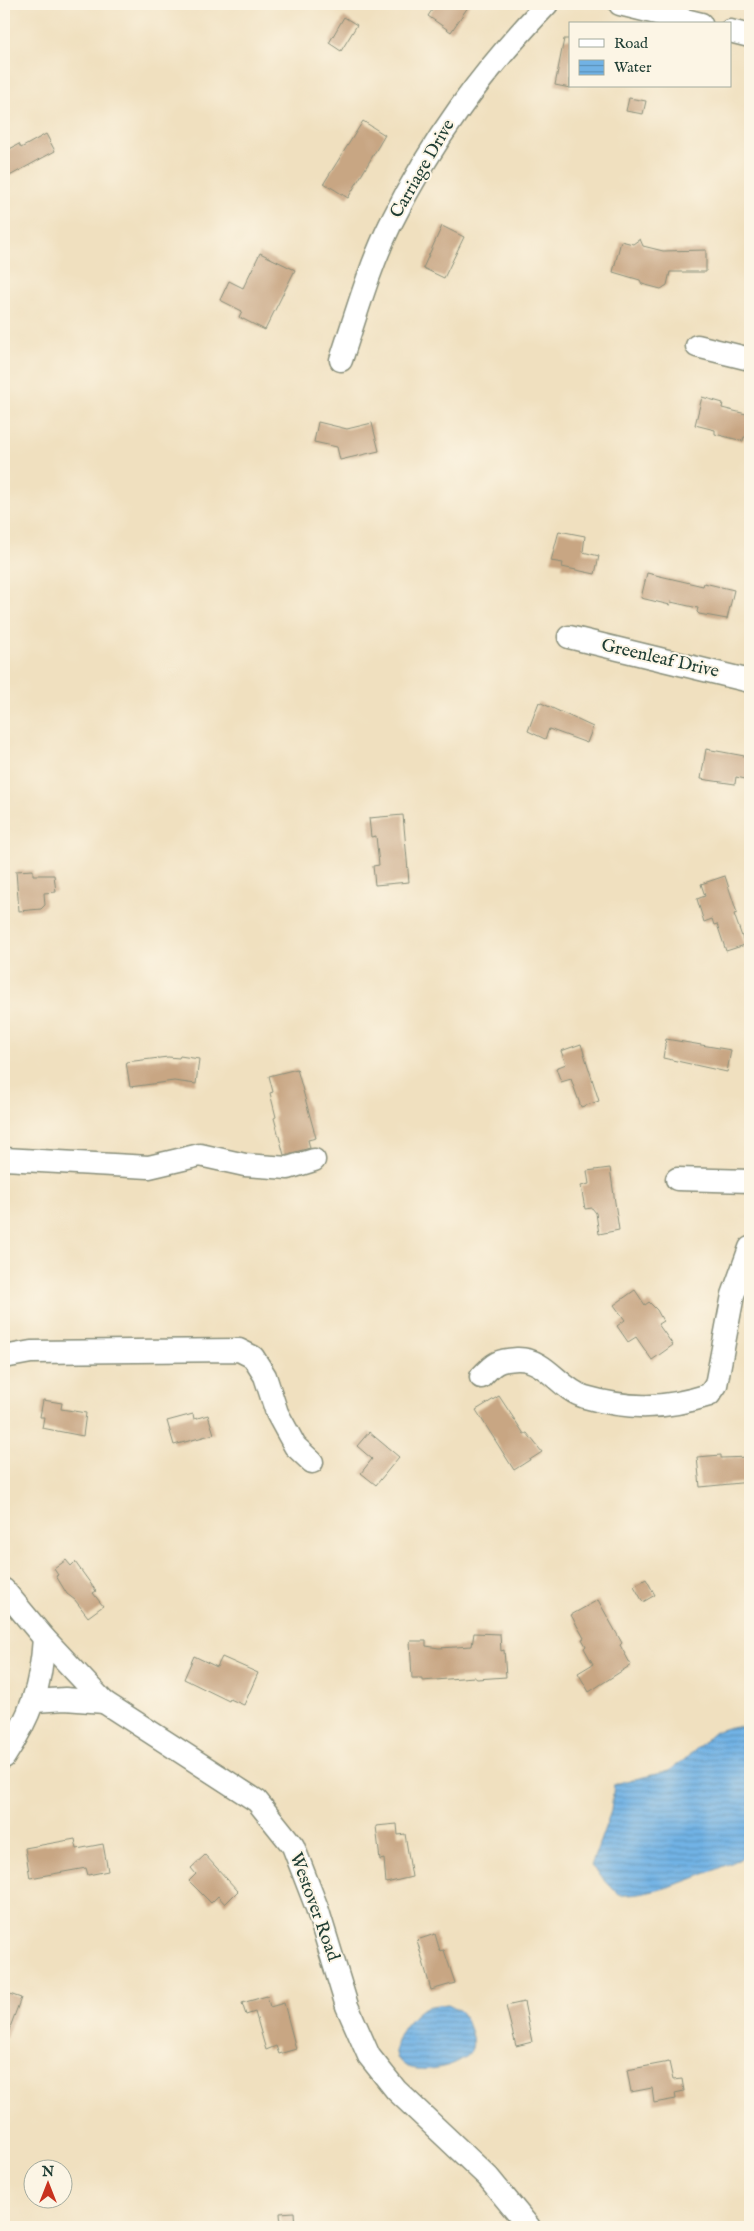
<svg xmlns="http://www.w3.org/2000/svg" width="754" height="2231" viewBox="0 0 754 2231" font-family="'IM FELL English',serif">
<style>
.water{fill:url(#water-rules);stroke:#48788c}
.building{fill:#c8a683}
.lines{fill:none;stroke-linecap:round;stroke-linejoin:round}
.minor-casing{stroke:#888e7a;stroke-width:25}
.minor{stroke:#fff;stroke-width:22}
.labels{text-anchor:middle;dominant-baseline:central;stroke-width:4;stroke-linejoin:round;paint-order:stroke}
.street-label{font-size:18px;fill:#1f3d34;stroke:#fcf5e5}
</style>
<defs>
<pattern id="water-rules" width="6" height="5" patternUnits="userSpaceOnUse" patternTransform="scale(1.25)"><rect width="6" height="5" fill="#71b2e5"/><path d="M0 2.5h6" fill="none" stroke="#5c92ba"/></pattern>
</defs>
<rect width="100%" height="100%" fill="#fcf5e5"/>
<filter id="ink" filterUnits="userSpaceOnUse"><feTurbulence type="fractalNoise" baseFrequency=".02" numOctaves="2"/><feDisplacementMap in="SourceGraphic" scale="10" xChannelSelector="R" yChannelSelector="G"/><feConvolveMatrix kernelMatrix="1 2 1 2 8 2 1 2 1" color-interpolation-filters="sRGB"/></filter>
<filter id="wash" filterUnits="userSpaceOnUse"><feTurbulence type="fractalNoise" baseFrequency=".0096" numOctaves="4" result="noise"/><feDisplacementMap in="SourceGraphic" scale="20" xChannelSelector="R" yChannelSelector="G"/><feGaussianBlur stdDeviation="1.12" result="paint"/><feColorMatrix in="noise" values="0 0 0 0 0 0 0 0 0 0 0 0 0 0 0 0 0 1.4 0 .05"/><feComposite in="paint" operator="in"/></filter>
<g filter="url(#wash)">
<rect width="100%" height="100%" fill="#f0e0bf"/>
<g class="water">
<path d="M750,1726V1855C713,1870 658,1897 619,1895L591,1866L611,1811L614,1784L669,1771L684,1760L715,1732L727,1728Z"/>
<path d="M448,2004C461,2010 464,2013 468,2025C471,2032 474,2041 472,2048C465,2067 421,2074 406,2066C381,2052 407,2019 422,2009C430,2005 440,2005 448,2004Z"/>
</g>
<g id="blocks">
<g class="building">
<path d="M436,4H470L451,32L428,16Z"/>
<path d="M344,17L357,25L341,51L329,43Z"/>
<path d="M564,39H570V88L555,85Z"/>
<path d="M629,98L646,101L643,114L626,111Z"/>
<path d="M363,121L385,135L348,198L324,183Z"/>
<path d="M46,134L55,151L4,179V152L19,144L21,148Z"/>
<path d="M442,226L464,237L444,278L423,268Z"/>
<path d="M640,239L643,246L663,251L706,250V272H670L667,285L661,289L642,284L640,280L613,272L621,241L633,244Z"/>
<path d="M260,253L295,270L265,330L239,317L242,311L220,300L229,281L243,288Z"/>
<path d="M702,397L723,403L722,408L750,415V438L744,437L743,441L715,434V430L695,425Z"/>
<path d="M318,422L347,429L372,423L379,451L340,460L337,447L314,442Z"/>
<path d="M559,531L585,536L583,552L599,556L595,574L562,567L563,563L551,561Z"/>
<path d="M647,573L703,586L704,583L734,590L727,619L699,614L697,612L698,608L671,602L670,605L641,598Z"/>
<path d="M539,702L593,727L587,743L549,729L545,739L528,731Z"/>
<path d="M706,749L750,757V780L736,777L735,784L701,779Z"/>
<path d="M403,815L409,882L375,885L373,866L379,865L376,836L371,837L369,818Z"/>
<path d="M33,870V875H54L56,892L44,893L45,905L41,909L19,911L16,871Z"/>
<path d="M725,876L737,913L734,914L745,945L726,951L717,924L714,925L712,919L704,922L697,899L705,896L701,884Z"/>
<path d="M666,1039L731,1050L727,1072L663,1058Z"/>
<path d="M581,1044L599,1101L581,1107L571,1079L561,1082L556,1068L566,1064L561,1051Z"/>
<path d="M180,1056L199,1059L196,1084L174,1081L130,1087L126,1062L168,1057L179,1058Z"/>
<path d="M297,1069L316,1138L308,1140L310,1148L284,1155L274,1118L276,1117L270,1093L273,1092L269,1076Z"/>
<path d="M610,1168L619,1230L599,1234L596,1213L592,1208L585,1209L581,1186L589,1184L587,1171Z"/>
<path d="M635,1290L645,1305L649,1302L657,1310L663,1321L658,1324L673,1345L652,1360L636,1337L628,1342L617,1326L625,1320L614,1305Z"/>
<path d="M499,1396L524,1434L527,1433L542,1452L514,1470L476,1410Z"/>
<path d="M43,1400L62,1403L61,1409L86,1413L83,1436L42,1428L44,1417H40Z"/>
<path d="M193,1414L194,1419L208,1415L214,1434L174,1445L167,1421Z"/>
<path d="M369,1432L399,1457L376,1485L361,1473L372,1459L357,1446Z"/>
<path d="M721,1455V1458L750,1457V1482L700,1487L697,1457Z"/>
<path d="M66,1560L71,1566L75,1562L96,1591L93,1593L103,1606L88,1617L75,1600L67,1594L56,1576L58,1575L54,1569Z"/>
<path d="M646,1579L655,1595L643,1602L634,1586Z"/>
<path d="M598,1600L622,1643L620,1645L631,1665L589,1692L578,1673L593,1664L584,1648L586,1646L582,1639L584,1638L571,1615Z"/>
<path d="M474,1633L500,1634L501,1651L504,1650L506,1677L477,1679L474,1677L422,1681V1678H412L410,1641H426V1646L439,1648L472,1646Z"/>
<path d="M194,1656L217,1667L222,1657L258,1673L244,1705L230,1699L229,1701L184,1679Z"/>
<path d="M397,1824L398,1835L405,1834L412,1877L386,1883L384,1859L380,1860L376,1826Z"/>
<path d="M75,1839L77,1849L103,1844L108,1871L88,1875L86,1868L30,1878L25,1848Z"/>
<path d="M205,1855L238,1891L225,1904L218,1896L211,1903L189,1881L196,1874L191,1868Z"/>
<path d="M435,1934L440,1951L444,1950L455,1983L431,1990L417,1940Z"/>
<path d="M4,1992L21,1998L6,2038L4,2037Z"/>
<path d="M267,1996L270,2007L284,2003L296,2049L279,2054L276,2046L266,2050L255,2012L246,2015L242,2003Z"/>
<path d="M524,2002L532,2042L516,2046L506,2006Z"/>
<path d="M669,2062L673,2080L682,2079L684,2091L675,2093L676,2099L654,2103L652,2088L631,2092L627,2070Z"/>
<path d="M294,2212L295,2227H281L280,2213Z"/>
</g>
</g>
</g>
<g filter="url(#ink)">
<use href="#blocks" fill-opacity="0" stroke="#888e7a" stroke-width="1"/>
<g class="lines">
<defs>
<g id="minor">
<path d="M620,4L701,24"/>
<path d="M730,31L750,36"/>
<path d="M697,346L750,359"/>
<path d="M341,360C356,315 369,268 390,225C432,140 482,72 547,4"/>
<path d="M569,637L750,681"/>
<path d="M4,1159L149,1167L200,1155L245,1165L288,1168L314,1160"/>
<path d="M677,1179L750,1181"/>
<path d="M4,1357L31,1352L239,1350L253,1357L265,1376L277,1413L295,1446L312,1462"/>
<path d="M481,1377C494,1363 498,1360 517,1359C546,1358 559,1389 585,1397C630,1410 665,1409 709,1395L716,1385L733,1295L750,1248"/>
<path d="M4,1590L44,1638L104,1702L257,1801L293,1846L317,1908L347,2006L369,2056L396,2090L488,2177L529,2227"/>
<path d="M35,1701L65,1699L104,1702"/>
<path d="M4,1757C31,1716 41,1687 44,1638"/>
</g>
</defs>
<use href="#minor" class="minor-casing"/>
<use href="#minor" class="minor"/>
</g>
</g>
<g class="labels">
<g class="street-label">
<text transform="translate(423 169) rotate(-60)">Carriage Drive</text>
<text transform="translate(660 659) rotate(13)">Greenleaf Drive</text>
<text transform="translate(314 1907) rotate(70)">Westover Road</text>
</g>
</g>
<rect width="754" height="2231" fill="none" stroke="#fcf5e5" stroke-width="20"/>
<rect x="569" y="22" width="162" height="65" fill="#fcf5e5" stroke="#a4ab9e"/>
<rect x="579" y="39" width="25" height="8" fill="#ffffff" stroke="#a4ab9e"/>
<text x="614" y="48" font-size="15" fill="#1f3d34">Road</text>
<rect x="579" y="60" width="25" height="15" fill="url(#water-rules)" stroke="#a4ab9e"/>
<text x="614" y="72" font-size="15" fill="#1f3d34">Water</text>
<g transform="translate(48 2184)"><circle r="24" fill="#fcf5e5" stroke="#a4ab9e"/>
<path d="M0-4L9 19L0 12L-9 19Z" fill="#c8321e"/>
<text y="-8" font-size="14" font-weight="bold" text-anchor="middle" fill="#1f3d34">N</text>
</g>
</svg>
